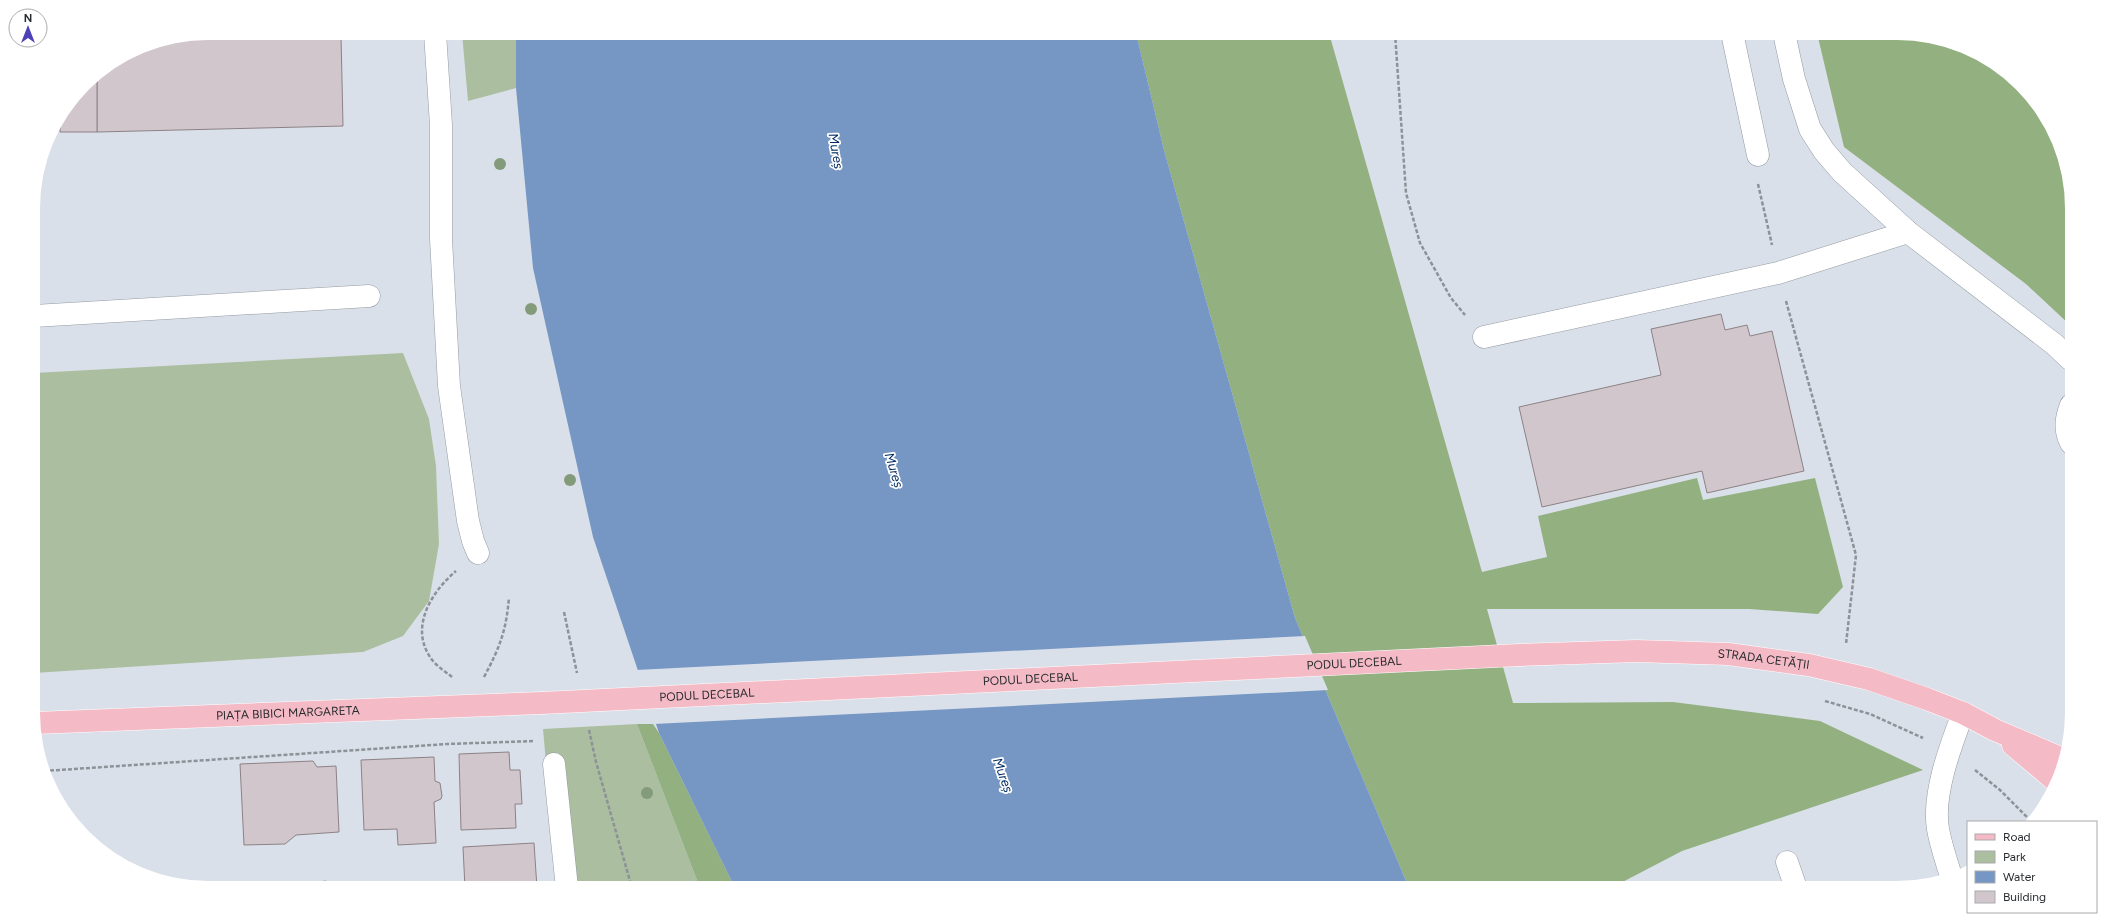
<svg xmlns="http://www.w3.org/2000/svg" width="2105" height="921" viewBox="0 0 2105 921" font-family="Figtree,sans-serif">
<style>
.green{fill:#abbea0}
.forest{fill:#92b080}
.water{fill:#7697c4}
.pier{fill:#dae0e9}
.building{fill:#d1c6cb;stroke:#8c8286}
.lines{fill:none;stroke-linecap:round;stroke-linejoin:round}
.minor-casing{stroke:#949ba3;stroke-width:23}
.major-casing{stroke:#fff;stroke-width:23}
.path{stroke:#8d9298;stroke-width:2.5;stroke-dasharray:4 2;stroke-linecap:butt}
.minor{stroke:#fff;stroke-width:22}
.major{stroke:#f4bbc7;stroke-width:22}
.major-bridge-casing{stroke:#fff;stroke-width:23;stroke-linecap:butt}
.major-bridge{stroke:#f4bbc7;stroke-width:22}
.tree{fill:#839b7a}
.labels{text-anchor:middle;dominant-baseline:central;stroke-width:3.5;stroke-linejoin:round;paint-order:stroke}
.street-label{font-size:12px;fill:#282b2e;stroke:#fff}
.water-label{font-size:13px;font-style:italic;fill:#002d63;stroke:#fff}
</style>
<rect width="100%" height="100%" fill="#dae0e9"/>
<g class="green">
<path d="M462,33H516V88L468,101Z"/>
<path d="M403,353L429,419L436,466L439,544L429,601L403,636L363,652L34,673V373Z"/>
<path d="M637,724L700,888H557L543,729Z"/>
</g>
<g class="forest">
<path d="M1136,33H1329L1482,572L1547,557L1538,516L1697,478L1703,500L1815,478L1843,587L1818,614L1749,609H1487L1513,703L1673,702L1820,721L1923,770L1682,851L1611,888H1409L1295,618L1164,150Z"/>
<path d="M1817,33H1897L1964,46L2004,69L2036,102L2059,141L2071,186V326L2026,284L1844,147Z"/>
<path d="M637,724H653L659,733L735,888H700Z"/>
</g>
<path class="water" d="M516,33H1136L1164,150L1295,618L1409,888H735L659,733L593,537L533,268L516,88Z"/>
<path class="pier" d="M1305,636L1328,690L654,724L636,670Z"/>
<g class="building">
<path d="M208,33H351V36H192Z"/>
<path d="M192,36H341L343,126L97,132V74L141,46Z"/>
<path d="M97,74V132H60V119L93,77Z"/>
<path d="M1721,314L1725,330L1747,325L1750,336L1772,331L1804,471L1707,493L1702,471L1542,507L1519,407L1661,375L1651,329Z"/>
<path d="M509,752L510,770H520L522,804H515L516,828L461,830L459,754Z"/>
<path d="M434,757L435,781L440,783L442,796L441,799L434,802L436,843L398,845L397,829L364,830L361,760Z"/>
<path d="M313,761L317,767L336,766L339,832L296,835L285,844L244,845L240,764Z"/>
<path d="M534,843L537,888H465L463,847Z"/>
<path d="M326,881L327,888H296V885Z"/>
</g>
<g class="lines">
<defs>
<g id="minor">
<path d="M435,33L441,125V239L449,386L468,521L473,541L478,553"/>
<path d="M1732,33L1758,155"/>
<path d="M1784,33L1794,79L1810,129L1824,151L1842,172L1908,232L2054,344L2071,360"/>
<path d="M34,316L369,296"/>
<path d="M1484,337L1778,273L1908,232"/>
<path d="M2071,405C2066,418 2064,430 2071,443"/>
<path d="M554,764L567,888"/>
<path d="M1787,862L1796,888"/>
<path d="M1952,879C1947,863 1941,846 1938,829C1932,794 1951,745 1963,713"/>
</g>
<g id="major">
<path id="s1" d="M1520,655L1637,651L1728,654L1809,665L1869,679L1927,699L1963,713L1995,730L2063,759"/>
<path id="s2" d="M35,723L542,703"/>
<path d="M2013,745L2057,782"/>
</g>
</defs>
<use href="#minor" class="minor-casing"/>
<use href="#major" class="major-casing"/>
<g class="path">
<path d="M1395,33L1406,193L1420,243L1451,298L1465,315"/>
<path d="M1758,184L1772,245"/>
<path d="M1786,301L1856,555L1846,644"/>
<path d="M564,612L577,673"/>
<path d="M452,677C446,672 438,667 433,661C408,630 430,593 456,571"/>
<path d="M484,677C500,647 506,631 509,598"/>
<path d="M1825,701L1870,714L1923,738"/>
<path d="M589,730L596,762L632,888"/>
<path d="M1975,770L2000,790L2032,822"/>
<path d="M44,771L447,744L535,741"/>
</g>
<use href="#minor" class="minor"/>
<use href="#major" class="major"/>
<defs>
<g id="major-bridge">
<path id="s3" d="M542,703L1520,655"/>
</g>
</defs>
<use href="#major-bridge" class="major-bridge-casing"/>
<use href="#major-bridge" class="major-bridge"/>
</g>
<g class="tree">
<circle cx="500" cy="164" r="6"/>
<circle cx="531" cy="309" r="6"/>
<circle cx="570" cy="480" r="6"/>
<circle cx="647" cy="793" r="6"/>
</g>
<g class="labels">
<g class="street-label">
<text stroke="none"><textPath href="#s1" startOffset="244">STRADA CETĂȚII</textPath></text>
<text stroke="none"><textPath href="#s3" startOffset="813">PODUL DECEBAL</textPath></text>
<text stroke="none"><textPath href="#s3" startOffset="489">PODUL DECEBAL</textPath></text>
<text stroke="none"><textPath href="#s3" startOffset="165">PODUL DECEBAL</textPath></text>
<text stroke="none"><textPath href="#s2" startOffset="253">PIAȚA BIBICI MARGARETA</textPath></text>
</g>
<g class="water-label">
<text transform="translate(836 151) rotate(80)">Mureș</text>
<text transform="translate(894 470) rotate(73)">Mureș</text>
<text transform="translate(1003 775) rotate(70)">Mureș</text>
</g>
</g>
<path d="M0 0H2105V921H0ZM208 40H1897A168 168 0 0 1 2065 208V713A168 168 0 0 1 1897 881H208A168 168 0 0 1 40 713V208A168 168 0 0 1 208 40Z" fill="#fff" fill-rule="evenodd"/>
<rect x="1967" y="821" width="130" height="92" fill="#ffffff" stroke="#a9aaab"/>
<rect x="1975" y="834" width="20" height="6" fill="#f4bbc7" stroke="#a9aaab"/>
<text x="2003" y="841" font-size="12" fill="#282b2e">Road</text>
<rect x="1975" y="851" width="20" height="12" fill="#abbea0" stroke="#a9aaab"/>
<text x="2003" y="861" font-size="12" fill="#282b2e">Park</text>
<rect x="1975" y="871" width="20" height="12" fill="#7697c4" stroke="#a9aaab"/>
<text x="2003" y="881" font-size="12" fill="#282b2e">Water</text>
<rect x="1975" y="891" width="20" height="12" fill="#d1c6cb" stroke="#a9aaab"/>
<text x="2003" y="901" font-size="12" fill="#282b2e">Building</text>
<g transform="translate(28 28)"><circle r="19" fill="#ffffff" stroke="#a9aaab"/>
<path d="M0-3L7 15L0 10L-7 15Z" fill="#4d41b8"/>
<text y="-6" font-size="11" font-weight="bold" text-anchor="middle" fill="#282b2e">N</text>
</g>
</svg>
